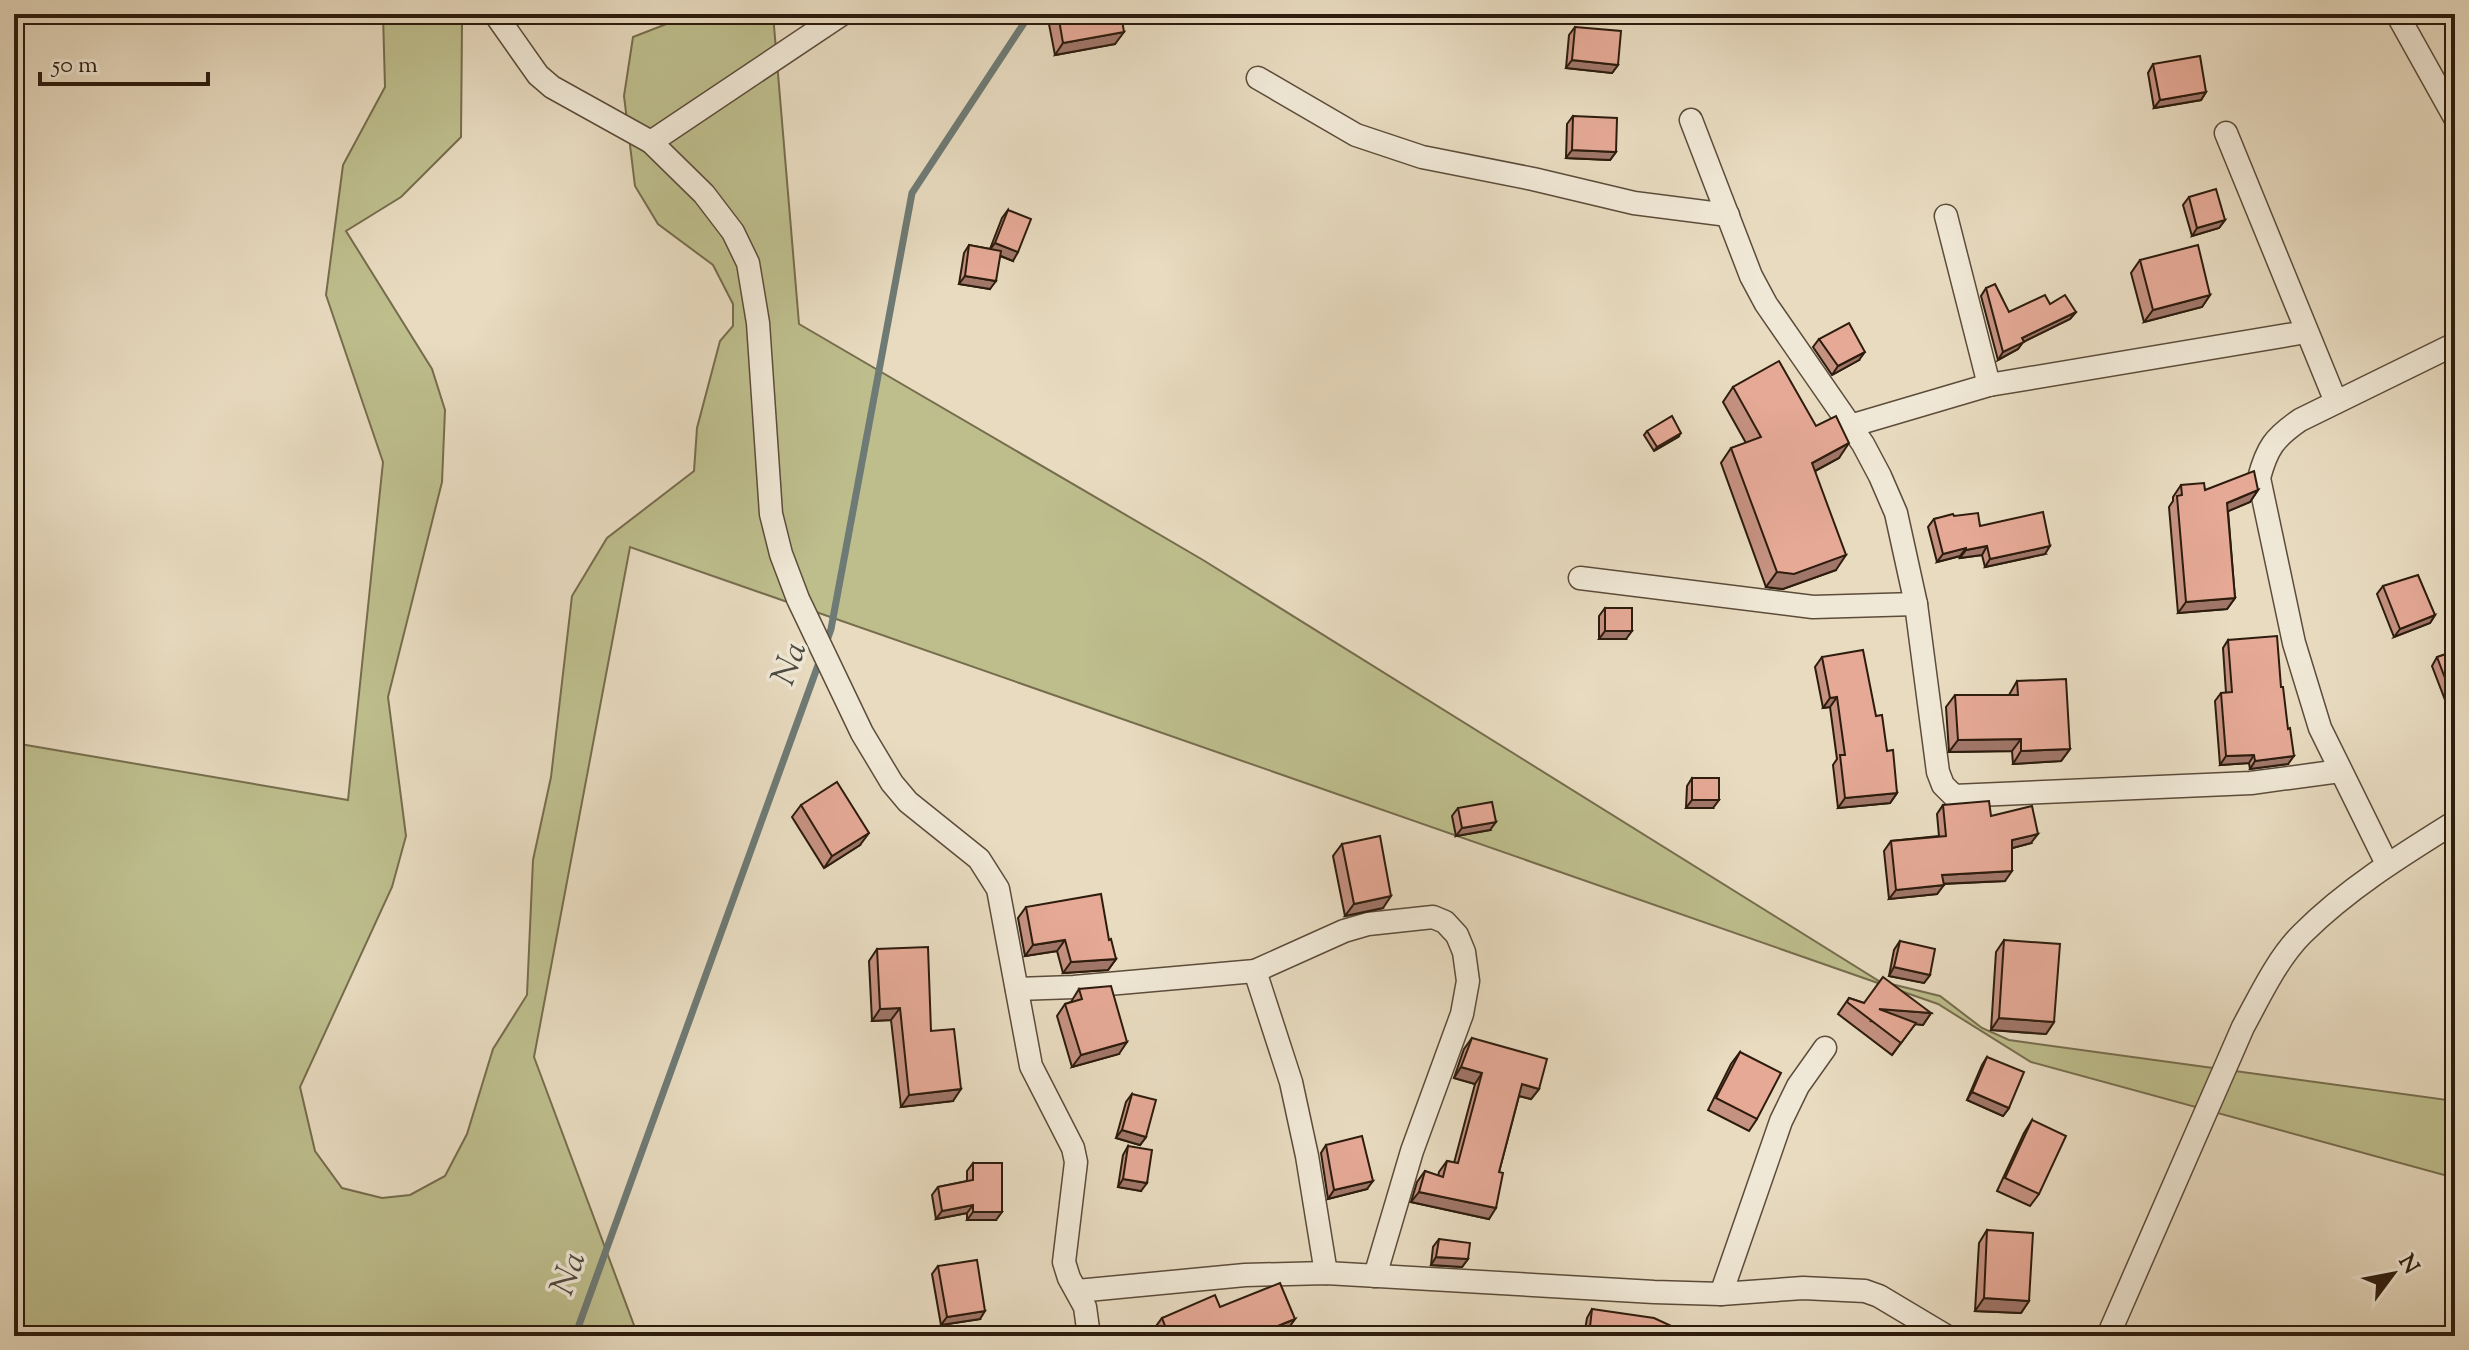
<svg xmlns="http://www.w3.org/2000/svg" width="2469" height="1350" viewBox="0 0 2469 1350" font-family="'Sorts Mill Goudy',serif">
<style>
.green{fill:#bebe8d;stroke:#766d4d;stroke-width:2}
.lines{fill:none;stroke-linecap:round;stroke-linejoin:round}
.stream{stroke:#6e7a75;stroke-width:7}
.minor-casing{stroke:#5c4c3a;stroke-width:25}
.minor{stroke:#f0e8d6;stroke-width:22}
.wall{fill:#c59181;stroke:#2d1c0d;stroke-width:2}
.shaded-wall{fill:#a07669;stroke:#2d1c0d;stroke-width:2}
.building{fill:#e5a996;stroke:#2d1c0d;stroke-width:2}
.labels{text-anchor:middle;dominant-baseline:central;stroke-width:7;stroke-linejoin:round;paint-order:stroke}
.water-label{font-size:34px;font-style:italic;fill:#4d4b41;stroke:#f0e8d6}
</style>
<rect width="100%" height="100%" fill="#e8dbc0"/>
<filter id="stains"><feTurbulence type="fractalNoise" baseFrequency=".0025" numOctaves="4"/><feColorMatrix values="0 0 0 0 .2 0 0 0 0 .09 0 0 0 0 .02 0 0 0 .5 -.17"/></filter>
<radialGradient id="worn" r=".72"><stop offset=".6" stop-color="#630" stop-opacity="0"/><stop offset="1" stop-color="#630" stop-opacity=".3"/></radialGradient>
<path class="green" d="M383,14H460L462,25L461,137L401,197L346,231L432,369L445,410L442,482L388,697L406,836L392,887L300,1087L315,1151L342,1188L382,1198L410,1195L445,1176L467,1134L493,1049L527,995L533,860L551,777L572,596L607,538L694,471L697,428L720,341L733,326V304L713,265L658,224L635,186L624,96L633,37L692,14H773L799,324L1203,560L1879,981L1940,996L1982,1028L2009,1040L2455,1101V1178L2031,1062L1938,1004L630,547L534,1057L638,1336H14V743L348,800L383,462L326,295L343,165L385,87Z"/>
<g class="lines">
<g class="stream">
<path d="M825,646L831,629L912,193L1030,14"/>
<path d="M575,1336L821,657"/>
</g>
<defs>
<g id="minor">
<path d="M495,14L538,75L552,87L651,142L704,194L733,232L748,263L758,323L771,514L781,554L798,599L862,733L892,783L908,802L979,859L998,889L1031,1066L1073,1148L1076,1162L1064,1262L1069,1278L1085,1307L1089,1336"/>
<path d="M2397,14L2455,118"/>
<path d="M1258,78L1356,135L1422,157L1533,179L1634,203L1728,215"/>
<path d="M1691,120L1751,276L1766,304L1863,444L1880,476L1896,513L1916,604L1938,772L1943,785L1954,796L2251,783L2340,771"/>
<path d="M2226,133L2336,402"/>
<path d="M651,142L842,14"/>
<path d="M1946,216L1989,385"/>
<path d="M1850,426L1989,385L2306,332"/>
<path d="M1580,578L1813,607L1916,604"/>
<path d="M2387,864L2320,728L2294,643L2259,478C2267,448 2274,438 2300,420L2455,344"/>
<path d="M1255,971L1291,1082L1307,1156L1326,1273"/>
<path d="M1017,989L1074,987L1255,971L1344,931L1368,924L1433,917L1445,922L1457,935L1464,952L1468,981L1462,1014L1412,1151L1375,1276"/>
<path d="M1077,1291L1245,1275L1326,1273L1654,1292L1721,1294L1803,1288L1865,1291L1879,1296L1946,1336"/>
<path d="M1721,1294L1781,1121L1798,1086L1825,1048"/>
<path d="M2108,1336L2243,1027C2260,996 2277,959 2302,934C2347,889 2402,855 2455,822"/>
</g>
</defs>
<use href="#minor" class="minor-casing"/>
<use href="#minor" class="minor"/>
</g>
<g class="wall">
<path d="M1047,14H1121L1115,44L1055,55Z"/>
<path d="M1575,27L1618,65L1612,73L1566,68L1569,35Z"/>
<path d="M2153,64L2206,92L2201,100L2154,108L2148,73Z"/>
<path d="M1573,116L1616,152L1610,160L1566,158L1567,124Z"/>
<path d="M2189,197L2225,220L2219,228L2192,236L2183,205Z"/>
<path d="M1008,210L1013,261L1000,256L990,289L959,284L964,253L969,245L990,249L1002,218Z"/>
<path d="M2140,260L2210,295L2202,307L2144,322L2131,273Z"/>
<path d="M1986,288L2009,312L2050,304L2076,312L2070,319L2023,342L2018,349L1998,360L1981,296Z"/>
<path d="M1819,339L1859,360L1832,375L1813,347Z"/>
<path d="M1733,387L1816,426L1839,458L1815,471L1836,570L1783,589L1766,587L1721,463L1731,448L1746,443L1723,402Z"/>
<path d="M1647,431L1678,437L1654,451L1644,435Z"/>
<path d="M2181,485L2205,490H2258L2250,502L2228,511L2235,598L2227,609L2178,613L2169,507L2173,501V497Z"/>
<path d="M1954,516L1980,526L2045,554L1985,567L1982,555L1960,558V556L1937,562L1928,527L1934,519Z"/>
<path d="M2383,586L2435,615L2430,623L2394,637L2377,594Z"/>
<path d="M1605,608L1626,639H1599V616Z"/>
<path d="M2228,640L2288,764L2250,769L2249,763L2220,765L2215,701L2221,693H2226L2223,648Z"/>
<path d="M2455,651V717L2452,718L2432,666L2437,657Z"/>
<path d="M1822,657L1876,716L1887,751L1897,793L1890,803L1838,808L1833,765L1837,759L1830,707L1823,708L1815,667Z"/>
<path d="M2017,681L2070,749L2061,761L2013,764L2012,751L1949,752L1946,707L1955,695H2009Z"/>
<path d="M1692,778L1713,808H1686L1687,786Z"/>
<path d="M801,805L860,845L824,868L792,817Z"/>
<path d="M1943,805L1991,816L2031,843L2012,848L2005,881L1944,884L1937,894L1889,899L1884,851L1891,841L1939,836L1937,814Z"/>
<path d="M1458,808L1490,830L1456,836L1452,816Z"/>
<path d="M1342,844L1383,908L1345,916L1333,856Z"/>
<path d="M1026,907L1109,940L1116,959L1108,970L1063,973L1057,951L1025,956L1018,918Z"/>
<path d="M2004,940L2054,1022L2046,1034L1991,1030L1996,952Z"/>
<path d="M1900,941L1930,975L1924,983L1889,976L1894,950Z"/>
<path d="M877,949L931,1031L953,1101L901,1107L891,1020L872,1021L869,961Z"/>
<path d="M1079,989L1119,1054L1072,1067L1057,1016L1065,1004L1071,1002Z"/>
<path d="M1849,998L1864,1003L1931,1013L1923,1025L1915,1024L1892,1055L1838,1014Z"/>
<path d="M1472,1038L1539,1089L1531,1099L1519,1096L1499,1172L1489,1219L1411,1202L1417,1182L1425,1171L1438,1176L1439,1172L1447,1161L1454,1163L1475,1084L1454,1078L1464,1049Z"/>
<path d="M1740,1052L1757,1119L1749,1131L1708,1110L1731,1064Z"/>
<path d="M1987,1057L2009,1108L2003,1116L1967,1100L1982,1065Z"/>
<path d="M1132,1094L1146,1137L1140,1145L1116,1138L1126,1102Z"/>
<path d="M2032,1120L2039,1194L2030,1206L1997,1191L2024,1133Z"/>
<path d="M1326,1145L1367,1189L1328,1199L1321,1153Z"/>
<path d="M1128,1146L1141,1191L1118,1187L1123,1155Z"/>
<path d="M973,1163L996,1220H967V1213L936,1219L932,1195L938,1187L967,1181V1171Z"/>
<path d="M1987,1230L2029,1301L2021,1313L1975,1311L1979,1243Z"/>
<path d="M1439,1239L1468,1259L1462,1267L1431,1265L1433,1247Z"/>
<path d="M938,1266L980,1319L941,1325L932,1274Z"/>
<path d="M1220,1307L1295,1319L1287,1330L1272,1336H1157L1154,1329L1162,1318Z"/>
<path d="M1592,1309L1677,1336H1584L1587,1318Z"/>
</g>
<g class="shaded-wall">
<path d="M1124,32L1115,44L1055,55L1063,43Z"/>
<path d="M1572,60L1618,65L1612,73L1566,68Z"/>
<path d="M2206,92L2201,100L2154,108L2160,100Z"/>
<path d="M1572,150L1616,152L1610,160L1566,158Z"/>
<path d="M2225,220L2219,228L2192,236L2197,228Z"/>
<path d="M995,243L1018,252L1013,261L989,251Z"/>
<path d="M965,276L996,281L990,289L959,284Z"/>
<path d="M2210,295L2202,307L2144,322L2153,310Z"/>
<path d="M2076,312L2070,319L2023,342L2018,349L1998,360L2003,352L2022,338Z"/>
<path d="M1865,352L1859,360L1832,375L1838,366Z"/>
<path d="M1681,433L1678,437L1654,451L1657,447Z"/>
<path d="M1849,443L1839,458L1802,478L1812,463Z"/>
<path d="M2258,490L2250,502L2219,515L2227,503Z"/>
<path d="M1987,546L1982,555L1960,558L1966,550Z"/>
<path d="M2050,546L2045,554L1985,567L1990,559Z"/>
<path d="M1966,548L1960,556L1937,562L1943,554Z"/>
<path d="M1846,555L1836,570L1783,589L1766,587L1777,572Z"/>
<path d="M2235,598L2227,609L2178,613L2186,602Z"/>
<path d="M2435,615L2430,623L2394,637L2400,629Z"/>
<path d="M1605,631H1632L1626,639H1599Z"/>
<path d="M1837,697L1830,707L1823,708L1830,698Z"/>
<path d="M2021,739L2012,751L1949,752L1958,740Z"/>
<path d="M2070,749L2061,761L2013,764L2021,751Z"/>
<path d="M2254,755L2249,763L2220,765L2226,756Z"/>
<path d="M2294,756L2288,764L2250,769L2255,761Z"/>
<path d="M1897,793L1890,803L1838,808L1845,798Z"/>
<path d="M1692,800H1719L1713,808H1686Z"/>
<path d="M1496,822L1490,830L1456,836L1462,828Z"/>
<path d="M869,833L860,845L824,868L832,856Z"/>
<path d="M2038,834L2031,843L2005,850L2012,840Z"/>
<path d="M2012,871L2005,881L1936,884L1942,875Z"/>
<path d="M1944,885L1937,894L1889,899L1896,890Z"/>
<path d="M1391,896L1383,908L1345,916L1354,904Z"/>
<path d="M1065,940L1057,951L1025,956L1033,945Z"/>
<path d="M1116,959L1108,970L1063,973L1071,962Z"/>
<path d="M1894,967L1930,975L1924,983L1889,976Z"/>
<path d="M900,1008L891,1020L872,1021L880,1009Z"/>
<path d="M1879,1009L1931,1013L1923,1025L1915,1024L1892,1055L1915,1024L1871,1021Z"/>
<path d="M1999,1018L2054,1022L2046,1034L1991,1030Z"/>
<path d="M1127,1042L1119,1054L1072,1067L1081,1055Z"/>
<path d="M1461,1067L1482,1073L1475,1084L1454,1078Z"/>
<path d="M1522,1084L1539,1089L1531,1099L1515,1095Z"/>
<path d="M961,1089L953,1101L901,1107L909,1095Z"/>
<path d="M1972,1092L2009,1108L2003,1116L1967,1100Z"/>
<path d="M1122,1130L1146,1137L1140,1145L1116,1138Z"/>
<path d="M1123,1179L1147,1183L1141,1191L1118,1187Z"/>
<path d="M1373,1181L1367,1189L1328,1199L1334,1190Z"/>
<path d="M1419,1192L1496,1208L1489,1219L1411,1202Z"/>
<path d="M973,1205L967,1213L936,1219L942,1211Z"/>
<path d="M973,1212H1002L996,1220H967Z"/>
<path d="M1436,1257L1468,1259L1462,1267L1431,1265Z"/>
<path d="M1984,1298L2029,1301L2021,1313L1975,1311Z"/>
<path d="M985,1311L980,1319L941,1325L947,1317Z"/>
<path d="M1295,1319L1287,1330L1272,1336H1253Z"/>
</g>
<g class="building">
<path d="M1058,14H1121L1124,32L1063,43Z"/>
<path d="M1575,27L1621,31L1618,65L1572,60Z"/>
<path d="M2200,56L2206,92L2160,100L2153,64Z"/>
<path d="M1573,116L1617,118L1616,152L1572,150Z"/>
<path d="M2216,189L2225,220L2197,228L2189,197Z"/>
<path d="M1008,210L1031,219L1018,252L995,243Z"/>
<path d="M969,245L1001,251L996,281L965,276Z"/>
<path d="M2198,245L2210,295L2153,310L2140,260Z"/>
<path d="M1995,284L2009,312L2045,295L2050,304L2065,295L2076,312L2022,338L2024,342L2003,352L1986,288Z"/>
<path d="M1849,323L1865,352L1838,366L1819,339Z"/>
<path d="M1779,361L1816,426L1836,416L1849,443L1812,463L1846,555L1794,574L1777,572L1731,448L1761,437L1733,387Z"/>
<path d="M1672,416L1681,433L1657,447L1647,431Z"/>
<path d="M2254,471L2258,490L2227,503L2235,598L2186,602L2177,496L2182,495L2181,485L2204,483L2205,490Z"/>
<path d="M2043,512L2050,546L1990,559L1987,546L1966,550V548L1943,554L1934,519L1953,514L1954,516L1978,513L1980,526Z"/>
<path d="M2418,575L2435,615L2400,629L2383,586Z"/>
<rect x="1605" y="608" width="27" height="23"/>
<path d="M2277,636L2281,687H2283L2288,729L2290,728L2294,756L2255,761L2254,755L2226,756L2221,693L2232,692L2228,640Z"/>
<path d="M1863,650L1876,716L1882,715L1887,751L1893,750L1897,793L1845,798L1840,755H1845L1837,697L1830,698L1822,657Z"/>
<path d="M2455,651V704L2437,657Z"/>
<path d="M2066,679L2070,749L2021,751V739L1958,740L1955,695H2018L2017,681Z"/>
<rect x="1692" y="778" width="27" height="22"/>
<path d="M837,782L869,833L832,856L801,805Z"/>
<path d="M1989,801L1991,816L2032,806L2038,834L2012,840V871L1942,875L1944,885L1896,890L1891,841L1946,836L1943,805Z"/>
<path d="M1492,802L1496,822L1462,828L1458,808Z"/>
<path d="M1380,836L1391,896L1354,904L1342,844Z"/>
<path d="M1101,894L1109,940L1111,939L1116,959L1071,962L1065,940L1033,945L1026,907Z"/>
<path d="M2004,940L2060,944L2054,1022L1999,1018Z"/>
<path d="M1900,941L1935,949L1930,975L1894,967Z"/>
<path d="M928,947L931,1031L954,1029L961,1089L909,1095L900,1008L880,1009L877,949Z"/>
<path d="M1883,977L1931,1013L1879,1009L1916,1023L1901,1043L1847,1002L1849,998L1864,1003Z"/>
<path d="M1111,986L1127,1042L1081,1055L1065,1004L1082,999L1079,989Z"/>
<path d="M1472,1038L1547,1059L1539,1089L1522,1084L1499,1172L1503,1173L1496,1208L1419,1192L1425,1171L1443,1177L1447,1161L1458,1163L1482,1073L1461,1067Z"/>
<path d="M1740,1052L1781,1073L1757,1119L1716,1098Z"/>
<path d="M1987,1057L2024,1072L2009,1108L1972,1092Z"/>
<path d="M1132,1094L1156,1100L1146,1137L1122,1130Z"/>
<path d="M2032,1120L2066,1136L2039,1194L2005,1178Z"/>
<path d="M1362,1136L1373,1181L1334,1190L1326,1145Z"/>
<path d="M1128,1146L1152,1150L1147,1183L1123,1179Z"/>
<path d="M973,1163H1002V1212H973V1205L942,1211L938,1187L973,1180Z"/>
<path d="M1987,1230L2033,1233L2029,1301L1984,1298Z"/>
<path d="M1439,1239L1470,1243L1468,1259L1436,1257Z"/>
<path d="M977,1260L985,1311L947,1317L938,1266Z"/>
<path d="M1280,1283L1295,1319L1253,1336H1169L1162,1318L1215,1295L1220,1307Z"/>
<path d="M1592,1309L1654,1318L1680,1330L1677,1336H1589Z"/>
<path d="M2218,1328L2242,1336H2215Z"/>
</g>
<g class="labels">
<g class="water-label">
<text transform="translate(791 664) rotate(-70)">Na</text>
<text transform="translate(570 1274) rotate(-70)">Na</text>
</g>
</g>
<rect width="2469" height="1350" fill="none" stroke="#e8dbc0" stroke-width="48"/>
<rect x="16" y="16" width="2437" height="1318" fill="none" stroke="#2d1c0d" stroke-width="4"/>
<rect x="24" y="24" width="2421" height="1302" fill="none" stroke="#2d1c0d" stroke-width="2"/>
<g transform="translate(2393 1274) rotate(58)" stroke="#f0e8d6" stroke-width="6" paint-order="stroke">
<path d="M0-6L14 30L0 20L-14 30Z" fill="#2d1c0d"/>
<text y="-12" font-size="22" font-weight="bold" text-anchor="middle" fill="#2d1c0d">N</text>
</g>
<path d="M40 72v12h168v-12" fill="none" stroke="#2d1c0d" stroke-width="4"/>
<text x="52" y="72" font-size="24" fill="#2d1c0d" stroke="#f0e8d6" stroke-width="6" paint-order="stroke">50 m</text>
<rect width="100%" height="100%" filter="url(#stains)"/>
<rect width="100%" height="100%" fill="url(#worn)"/>
</svg>
